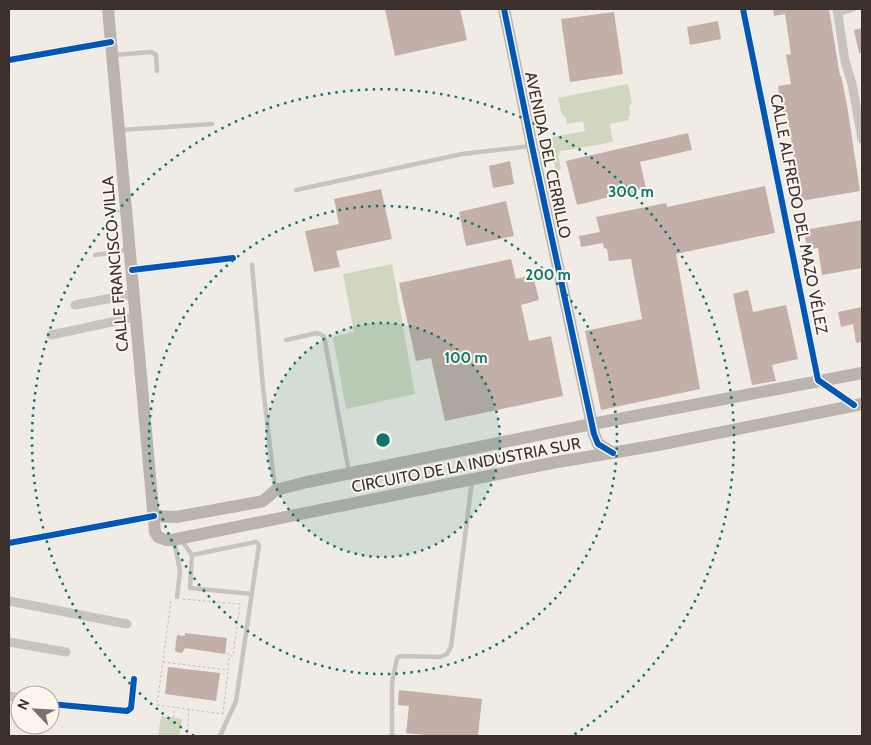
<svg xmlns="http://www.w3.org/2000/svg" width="871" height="745" viewBox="0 0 871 745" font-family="Cabin,sans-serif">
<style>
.green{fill:#d1d6bf}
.building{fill:#c3afa7}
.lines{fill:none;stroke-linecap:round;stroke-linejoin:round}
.path{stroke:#c2bbb6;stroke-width:1;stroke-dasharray:2.5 2.5;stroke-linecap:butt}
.lane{stroke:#c9c3be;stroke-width:4.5}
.street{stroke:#c9c3be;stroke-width:9}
.secondary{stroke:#bab3ae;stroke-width:12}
.cycleway-casing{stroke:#fbf5ee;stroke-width:9}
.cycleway{stroke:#0057b8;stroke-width:6}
.ring{fill:none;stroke:#0f766e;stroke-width:2.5;stroke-dasharray:2.5 5}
.labels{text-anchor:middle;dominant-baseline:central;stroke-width:4;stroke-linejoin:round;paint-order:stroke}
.street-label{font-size:16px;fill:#3b302b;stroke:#fbf5ee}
.centre{fill:#0f766e;stroke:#fbf5ee;stroke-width:2.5}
.ring-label{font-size:15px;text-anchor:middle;font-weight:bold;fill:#0f766e;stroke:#fbf5ee;stroke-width:4;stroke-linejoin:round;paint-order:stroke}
</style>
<rect width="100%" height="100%" fill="#f0ebe5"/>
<g class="green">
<path d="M628,84L632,103L629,106L630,115L628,117L629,120L610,124L613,142L561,151L558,155L561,169L556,171L549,138L585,131L583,121L567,124L566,118L562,115L558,98Z"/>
<path d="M392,264L415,394L346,409L333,337L354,332L343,274Z"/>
<path d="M161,716L182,719L179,736H158Z"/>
</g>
<g class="building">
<path d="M385,9H460L467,40L395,56Z"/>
<path d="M773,9H829L840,76H841L847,105L860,191L801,201L787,112H782L778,86L791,84L786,55L791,54L785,14L774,16Z"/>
<path d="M614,12L623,74L570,82L561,19Z"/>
<path d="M718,21L721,39L690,45L687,27Z"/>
<path d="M862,28V53H859L854,30Z"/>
<path d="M688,133L692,150L640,162L646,188L577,205L566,161Z"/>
<path d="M510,161L514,184L493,188L489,166Z"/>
<path d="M765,186L775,233L676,254L700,389L601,410L585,331L642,319L631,259L609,261L607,249L604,248L603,243L581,247L579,236L600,232L596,217L666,203L667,207Z"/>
<path d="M381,189L392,239L336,251L340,267L314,272L305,231L339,224L334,199Z"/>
<path d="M506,201L514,236L466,246L459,212Z"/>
<path d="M862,220V268L822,275L818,248L807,249L804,230Z"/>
<path d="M511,259L516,279L533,275L539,300L521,305L529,341L551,336L563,396L445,421L431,358L416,361L399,283Z"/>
<path d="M748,290L753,312L786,305L798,359L772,365L776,381L752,385L733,294Z"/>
<path d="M862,307V342L856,343L853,324L841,327L838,312Z"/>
<path d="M185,633L227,638L225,654L185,648L182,653L176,652L175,650L177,635L185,636Z"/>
<path d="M168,667L220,673L216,701L165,694Z"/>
<path d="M399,690L482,699L478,736H434L406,733L409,706L398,705Z"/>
</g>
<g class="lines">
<g class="path">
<path d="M183,599L240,604L233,656H229L226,651"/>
<path d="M171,601L157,705L223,714"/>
<path d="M163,662L228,670L229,657"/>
<path d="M223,714L228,671"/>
<path d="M173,718L175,707"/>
<path d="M187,736L189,709"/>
</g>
<g class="lane">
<path d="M838,14L854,9"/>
<path d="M114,55L151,52L156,55L157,71"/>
<path d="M121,130L212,124"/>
<path d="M296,190L462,154L531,146"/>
<path d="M95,255L128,250"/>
<path d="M252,265L263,387L275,489"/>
<path d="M286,340L317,333L324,336L349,472"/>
<path d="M174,540L180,571L177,597"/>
<path d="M182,541L192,555L190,588L252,594"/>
<path d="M192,555L256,542L259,545L236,701L220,736"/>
<path d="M392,736V683L397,658L401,656L440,657L447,654L451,647L472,481"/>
</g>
<g class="street">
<path d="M743,9L818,380L854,405"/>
<path d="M837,9L845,61L852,84L862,139"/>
<path d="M9,60L111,42"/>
<path d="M132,270L233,258"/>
<path d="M75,305L133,294"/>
<path d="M51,335L135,317"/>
<path d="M9,543L154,516"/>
<path d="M9,601L127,624"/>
<path d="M9,642L66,652"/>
<path d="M9,696L20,698"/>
<path d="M50,704L127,711L131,708L134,679"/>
</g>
<g class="secondary">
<path d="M108,9L155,532L158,537L166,540H172L552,463L658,445L862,404"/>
<path d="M504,9L532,146L594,434L598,444L613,453"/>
<path d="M154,516L176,517L253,503L263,501L276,490L307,482L592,424L862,373"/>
</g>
<defs>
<g id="cycleway">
<path d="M504,9L532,146L594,434L598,444L613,453"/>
<path d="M743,9L818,380L854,405"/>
<path d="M9,60L111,42"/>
<path d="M132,270L233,258"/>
<path d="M9,543L154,516"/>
<path d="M50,704L127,711L131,708L134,679"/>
</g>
</defs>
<use href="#cycleway" class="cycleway-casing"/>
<use href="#cycleway" class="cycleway"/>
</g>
<circle cx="383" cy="440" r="117" fill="#0f766e" fill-opacity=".12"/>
<g class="ring">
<circle cx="383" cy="440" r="117"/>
<circle cx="383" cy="440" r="234"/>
<path d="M194 736A351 351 0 1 1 572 736"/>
</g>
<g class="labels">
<g class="street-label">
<text transform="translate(548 155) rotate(78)">AVENIDA DEL CERRILLO</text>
<text transform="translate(799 214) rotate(79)">CALLE ALFREDO DEL MAZO VÉLEZ</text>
<text transform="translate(115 264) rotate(-95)">CALLE FRANCISCO VILLA</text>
<text transform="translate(466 465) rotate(-11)">CIRCUITO DE LA INDUSTRIA SUR</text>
</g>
</g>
<circle cx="383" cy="440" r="8" class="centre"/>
<g class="ring-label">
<text x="631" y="197">300 m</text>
<text x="548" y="280">200 m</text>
<text x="466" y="363">100 m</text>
</g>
<rect width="871" height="745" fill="none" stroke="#3b302b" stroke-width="20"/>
<g transform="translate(35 710) rotate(295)"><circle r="24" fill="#fbf5ee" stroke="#aea6a0"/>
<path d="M0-4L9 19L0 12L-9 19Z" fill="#7a716c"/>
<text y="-8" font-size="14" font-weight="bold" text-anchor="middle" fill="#3b302b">N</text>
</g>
</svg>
